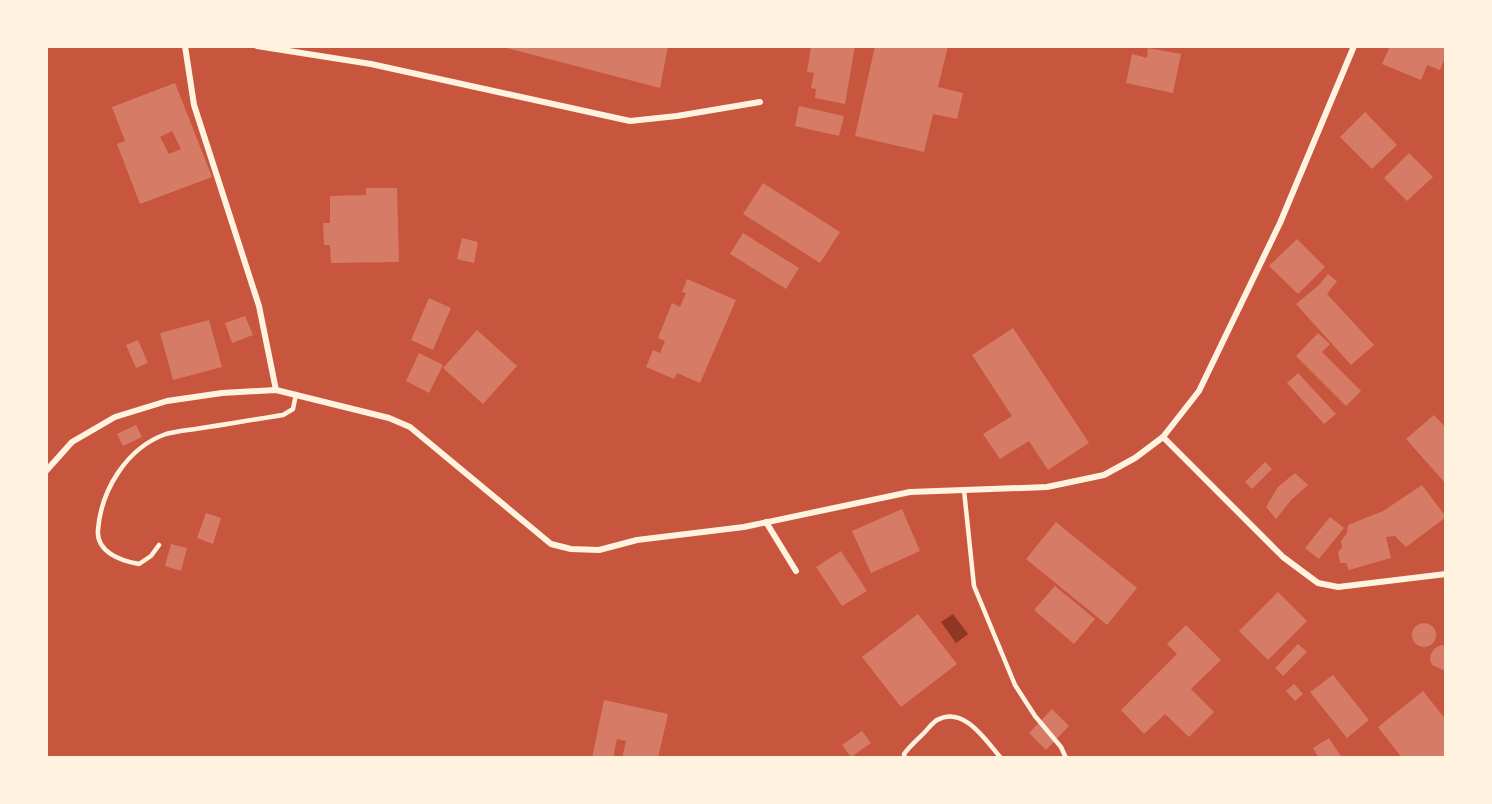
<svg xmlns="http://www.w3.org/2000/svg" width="1492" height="804" viewBox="0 0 1492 804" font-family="Spectral,serif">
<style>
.water{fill:#8f3625}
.building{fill:#d67c66;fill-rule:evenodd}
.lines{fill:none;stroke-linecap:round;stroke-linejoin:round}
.service{stroke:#fff3e0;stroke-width:4.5}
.minor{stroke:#fff3e0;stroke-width:6}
</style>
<rect width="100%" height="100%" fill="#c8553d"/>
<path class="water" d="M953,614L968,634L956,643L941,622Z"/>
<g class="building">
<path d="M499,46H668L660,88Z"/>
<path d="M823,46H855L845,104L815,98L816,89L811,88L814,73L807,72L811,47L823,48Z"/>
<path d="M875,46H948L938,87L963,93L957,119L933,114L924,152L855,136Z"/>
<path d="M1390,46H1446V55L1440,70L1427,65L1421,80L1382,64Z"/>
<path d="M1148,48L1181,54L1173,93L1126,83L1132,54L1147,58Z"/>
<path d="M175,83L212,177L140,204L117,144L125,141L112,107ZM172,131L181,149L169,154L160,137Z"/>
<path d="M799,106L844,116L839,136L795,126Z"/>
<path d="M1365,112L1397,145L1372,169L1340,137Z"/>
<path d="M1409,153L1433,177L1407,201L1384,178Z"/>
<path d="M763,183L840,232L820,263L743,214Z"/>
<path d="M366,188H397L399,262L331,263L330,245H324L323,223H330V196L366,195Z"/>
<path d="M743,233L799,268L786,289L730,254Z"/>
<path d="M462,238L478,242L474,263L457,259Z"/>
<path d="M1297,239L1325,267L1298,294L1269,266Z"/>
<path d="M1328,274L1337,281L1327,294L1374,345L1351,365L1296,304L1319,285Z"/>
<path d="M687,279L736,300L700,383L677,373L674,379L646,367L653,350L660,353L665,341L658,338L672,303L680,307L686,293L682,292Z"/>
<path d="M429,298L451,308L433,350L411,340Z"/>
<path d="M245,316L253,335L232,343L225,323Z"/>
<path d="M209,320L222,367L173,380L160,333Z"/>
<path d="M1013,328L1089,443L1048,470L1029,441L1000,459L983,434L1012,416L972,355Z"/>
<path d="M477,330L517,366L483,404L443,368Z"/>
<path d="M1318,333L1330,344L1322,352L1361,391L1346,406L1296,356Z"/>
<path d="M138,340L148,363L136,368L126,345Z"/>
<path d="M419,353L443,365L429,393L406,381Z"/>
<path d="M1298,373L1336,414L1324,424L1287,383Z"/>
<path d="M1434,415L1446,428V484L1406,439Z"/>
<path d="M136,425L142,437L123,446L117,434Z"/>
<path d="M1265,462L1272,469L1252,489L1245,482Z"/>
<path d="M1295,473L1308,485L1291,500L1276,519L1266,507L1278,487Z"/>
<path d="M1422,485L1446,517L1406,547L1395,536L1386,537L1391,558L1349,570L1346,563H1340L1338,552L1342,548L1341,541L1347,533L1348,525L1383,511Z"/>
<path d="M902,509L920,551L871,573L852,531Z"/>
<path d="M206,513L221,518L213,544L197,538Z"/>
<path d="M1330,517L1344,528L1319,559L1305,548Z"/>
<path d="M1056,522L1137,588L1107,625L1026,559Z"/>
<path d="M171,544L187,548L181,571L165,566Z"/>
<path d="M841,551L867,591L842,606L816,567Z"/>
<path d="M1055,586L1095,619L1074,644L1034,610Z"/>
<path d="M1278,592L1307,621L1268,660L1239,631Z"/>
<path d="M918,614L957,664L901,707L862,657Z"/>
<circle cx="1424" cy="635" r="12"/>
<path d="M1186,625L1221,660L1191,689L1214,712L1189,737L1165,714L1144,734L1121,710L1177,654L1167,644Z"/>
<path d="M1298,644L1307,652L1283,676L1275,668Z"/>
<path d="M1441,645L1446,646V669L1443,670L1432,665L1430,660L1431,654L1435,648Z"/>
<path d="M1333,675L1369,720L1347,738L1310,692Z"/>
<path d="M1294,684L1303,694L1295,701L1286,691Z"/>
<path d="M1423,691L1446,720V758H1402L1378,727Z"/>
<path d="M604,700L668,714L658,758H622L626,741L617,739L613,758H592Z"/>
<path d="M1052,709L1069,726L1046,750L1029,733Z"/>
<path d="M862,731L871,743L851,757L842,745Z"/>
<path d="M1329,738L1342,758H1319L1313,748Z"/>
</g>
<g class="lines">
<g class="service">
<path d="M964,490L974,586L1015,685L1035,716L1061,747L1066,758"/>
<path d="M159,545L151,556L139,564C121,561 96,552 98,530C101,491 126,448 166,434C177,431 190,430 202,428C229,424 256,419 283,415L293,409L296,394"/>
<path d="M905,758L904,754C910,746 917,740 924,733C928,729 932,723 937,720C964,705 986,741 1001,758"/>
</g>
<g class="minor">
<path d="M185,46L194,105L259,306L276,390"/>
<path d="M257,46L371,64L630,121L677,116L760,102"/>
<path d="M1163,437L1283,557L1318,583L1338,587L1446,574"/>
<path d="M46,471L72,442L115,417L167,401L222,393L276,390L389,418L410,427L551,544L571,549L599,550L637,540L744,527L910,492L1047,487L1104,475L1135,458L1163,437L1199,391L1280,223L1354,46"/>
<path d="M766,522L796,571"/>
</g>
</g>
<rect width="1492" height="804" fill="none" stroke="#fff3e0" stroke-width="96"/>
</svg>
